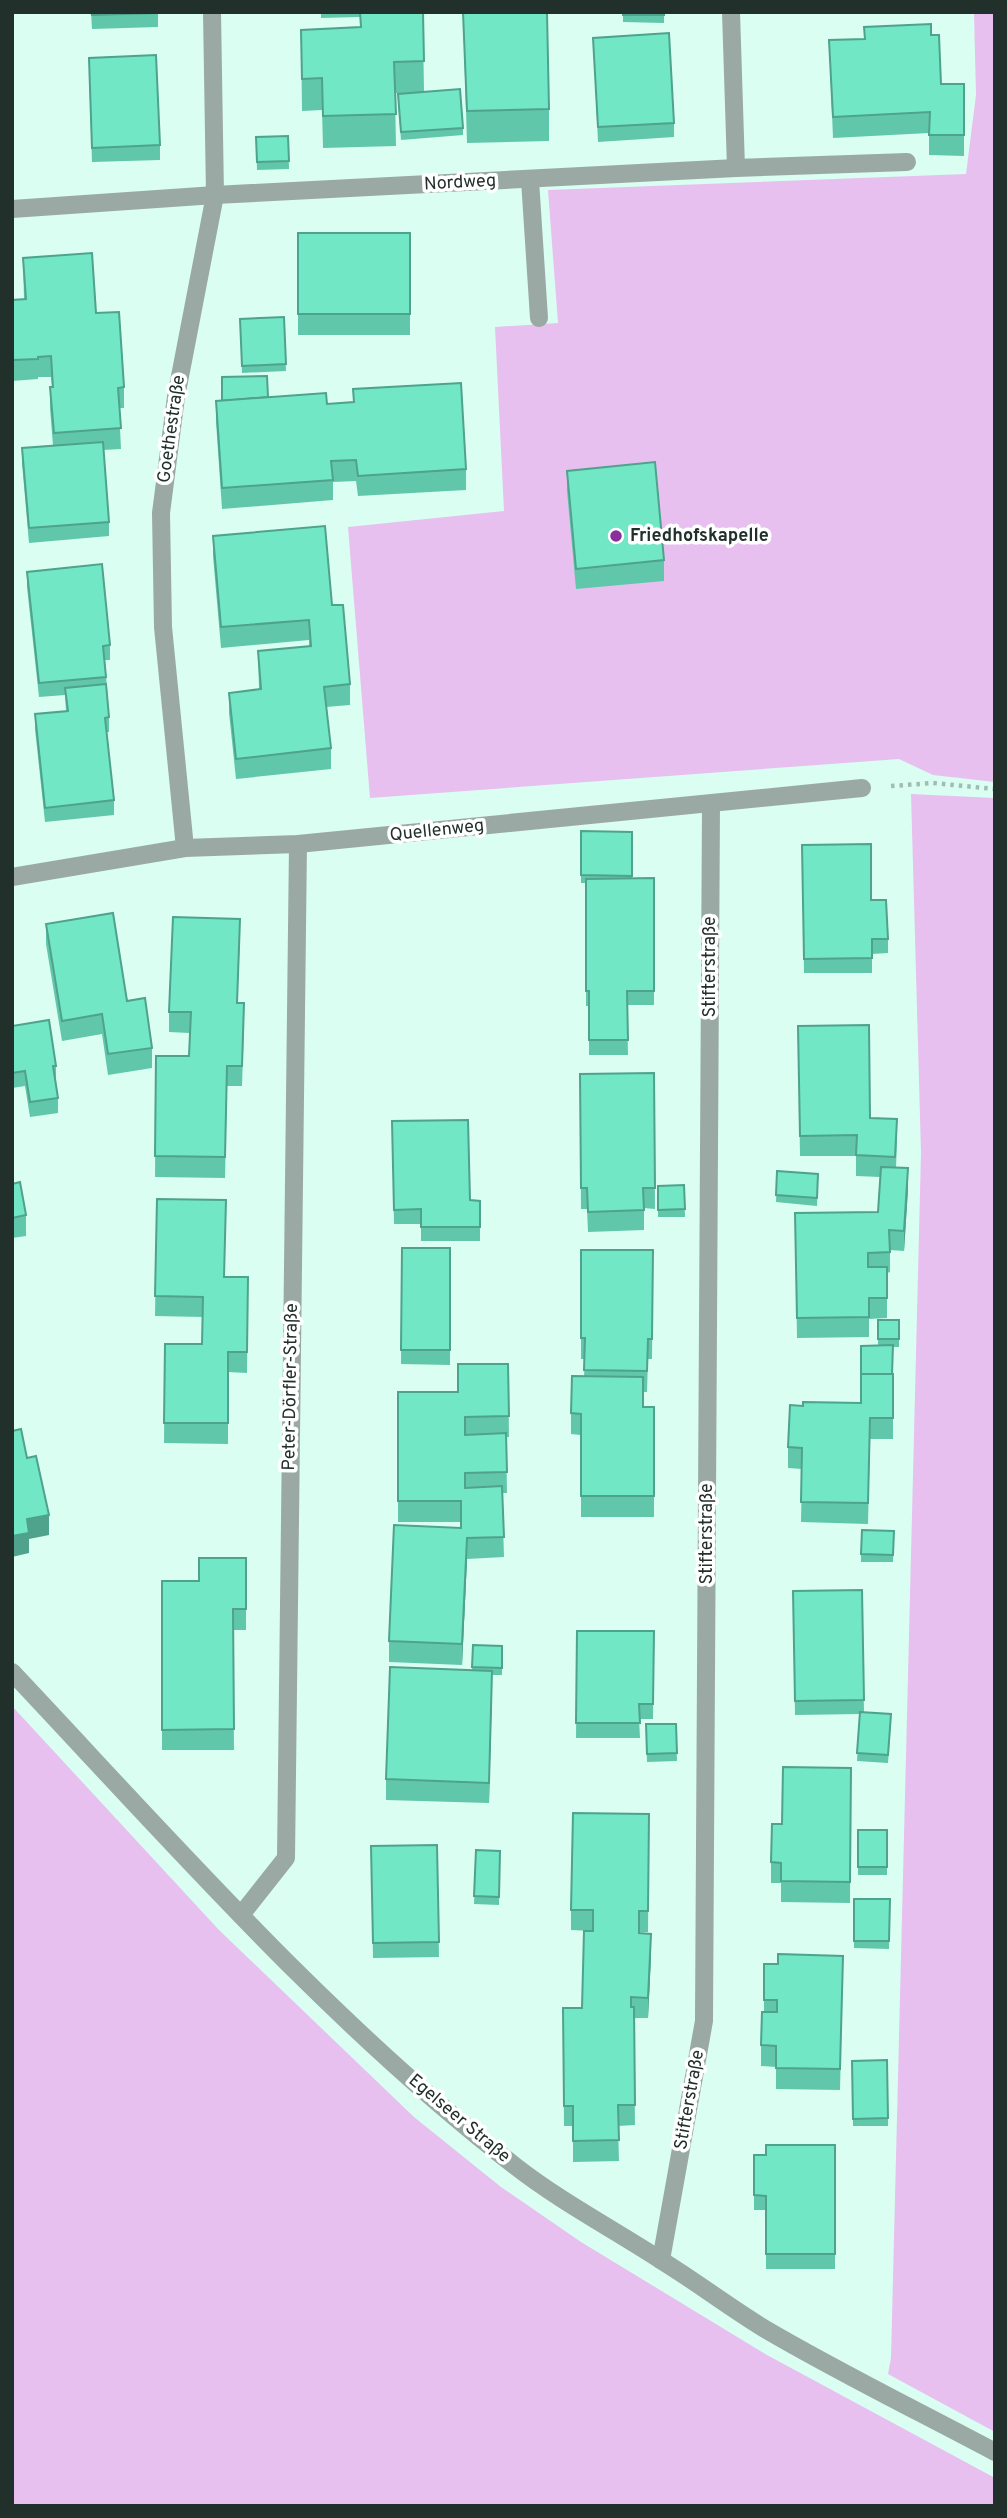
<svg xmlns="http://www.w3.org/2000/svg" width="1007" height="2518" viewBox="0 0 1007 2518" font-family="Overpass,sans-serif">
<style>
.green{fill:#e7c0f0}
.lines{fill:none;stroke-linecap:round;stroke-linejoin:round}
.path{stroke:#a0bdb4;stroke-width:4.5;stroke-dasharray:3.5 5;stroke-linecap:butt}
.service{stroke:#9ba9a4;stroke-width:18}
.minor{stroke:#9ba9a4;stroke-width:18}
.tertiary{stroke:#9ba9a4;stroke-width:18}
.wall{fill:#61c7aa}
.shaded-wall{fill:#4fa28b}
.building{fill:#71e7c6;stroke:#4fa28b;stroke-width:2}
.poi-dot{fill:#8a309d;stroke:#fff;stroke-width:2.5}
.labels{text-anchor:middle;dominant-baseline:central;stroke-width:7;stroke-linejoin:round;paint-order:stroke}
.street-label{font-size:18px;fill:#22302c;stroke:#fff}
.poi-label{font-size:18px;font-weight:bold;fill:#22302c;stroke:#fff;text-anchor:start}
</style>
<rect width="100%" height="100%" fill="#dafef2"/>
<g class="green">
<path d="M974,12H995V782L933,775L899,759L370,798L348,527L504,511L495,327L558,323L548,190L966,174L976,95Z"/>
<path d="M911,794L995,798V2432L888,2374L891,2358L921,1153Z"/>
<path d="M12,1706L219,1930L414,2117L501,2187L581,2242L767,2355L995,2478V2506H12Z"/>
</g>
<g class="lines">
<path class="path" d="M891,786L933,783L995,789"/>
<path class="service" d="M530,180L539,318"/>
<g class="minor">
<path d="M731,12L736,168"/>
<path d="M12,209L215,195L736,168L907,162"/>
<path d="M185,848L163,627L161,513L176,397L215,195L212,12"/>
<path d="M12,877L185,848L298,844L862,788"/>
<path d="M241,1915L286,1858L298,844"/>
<path d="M661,2260L704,2021L711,804"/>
</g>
<path class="tertiary" d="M12,1672C173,1843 329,2022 515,2166C560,2201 611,2228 659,2259C695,2281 729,2307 765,2329C840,2373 918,2411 995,2452"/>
</g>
<g class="wall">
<path d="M91,12H158V27L92,29Z"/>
<path d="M321,12H424V29H423L424,92L463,128V135L401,140L398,101L405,93H395L396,146L323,148L322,110L302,111L301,30L360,27V17L321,18Z"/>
<path d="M463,12L549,109V141L467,143Z"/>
<path d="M623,12H664V23L623,22Z"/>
<path d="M864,27L931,35L941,84H964V156L929,155V133L833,138L829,40L864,39Z"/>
<path d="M593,38L674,123V137L598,142Z"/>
<path d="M89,73L160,145V160L92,162Z"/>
<path d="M288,136L289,169L257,170L256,137Z"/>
<rect x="298" y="233" width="112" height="102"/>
<path d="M23,258L96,313L124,387V408H119L121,449L103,450L109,522V536L29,543L22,463V448L53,446L50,408V387H52L51,377H38V379L12,381V300L24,299Z"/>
<path d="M284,317L286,371L242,373L240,319Z"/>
<path d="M353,389L466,469V490L358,496L356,481L333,482V500L222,509L216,422V401L268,397L327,404L353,402Z"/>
<path d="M567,471L664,560V581L576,589L567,491Z"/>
<path d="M213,536L332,605L350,684V705L326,707L331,748V769L236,779L229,713V693L259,689L258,651L309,646V640L221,648L213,556Z"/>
<path d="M27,572L110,645V660H105L109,717V732H107L114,800V815L45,822L35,729V714L66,711L65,695L39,697L27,587Z"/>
<path d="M581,831L632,832V878H654V1005H627L628,1055H589V1006H586V883H581Z"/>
<path d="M802,845L871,900L888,939V953L872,954V973H804Z"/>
<path d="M46,924L127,1001L152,1048V1068L108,1075L102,1034L62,1041L46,944Z"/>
<path d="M240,940L237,1003L244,1023L242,1086H227L225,1178L155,1177L156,1056H189L190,1033L169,1032V1012Z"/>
<path d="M12,1026L56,1066V1081H55L58,1098V1113L30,1117L25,1086L12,1088Z"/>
<path d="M798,1026L870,1118L897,1140L896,1168L908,1189L904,1251L890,1250V1272L887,1273V1318L869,1319V1337L797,1338L795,1213L878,1212L880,1177L856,1176V1156H800Z"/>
<path d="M654,1073L655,1209L644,1208V1230L588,1232L587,1209H581L580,1074Z"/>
<path d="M392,1121L470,1200L480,1201V1241H421V1224H394Z"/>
<path d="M777,1171L818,1174L817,1206L776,1202Z"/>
<path d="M12,1184L26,1215V1236L12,1238Z"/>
<path d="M684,1185L685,1217H658V1186Z"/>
<path d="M157,1199L225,1277H248L247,1373L228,1372V1444L164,1443L165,1344H202L203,1317L155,1316Z"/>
<path d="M402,1248H450V1365L401,1364Z"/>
<path d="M581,1250H653L652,1359H648L647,1392H643V1407H654V1517H581V1435L571,1434V1413L584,1376L585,1359H581Z"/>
<path d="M878,1320H899V1347H893V1439H870L868,1524L801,1522L802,1469L788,1468V1447L803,1406L861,1403L878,1345Z"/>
<path d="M508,1364L509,1437H506L507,1493H502L504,1557L467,1559L462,1665L389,1662V1641L461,1528V1522H398V1392H458Z"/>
<path d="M894,1531L893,1562H861V1554Z"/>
<path d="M246,1558V1630H233L234,1750H162V1581H199Z"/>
<path d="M862,1590L864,1712L891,1722L888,1763L857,1761L860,1714L795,1715L793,1591Z"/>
<path d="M577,1631H654L653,1719H639L640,1738H576Z"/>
<path d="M473,1645L502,1646V1675H492L489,1803L386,1800V1779L472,1670Z"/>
<path d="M646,1724H676L677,1761L647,1762Z"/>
<path d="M851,1768L850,1903L781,1902V1883H771V1862L782,1824Z"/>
<path d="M649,1814L648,1932H639V1933L651,1955L648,2018H634L635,2125L618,2126L619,2161L573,2162V2126H564L563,2008H582L593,1931L571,1930V1910Z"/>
<rect x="858" y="1830" width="29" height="45"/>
<path d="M437,1845L439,1957L373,1958L371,1846Z"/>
<path d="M476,1850L500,1851L499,1905L474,1904Z"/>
<path d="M890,1899L889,1949L854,1948V1941Z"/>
<path d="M843,1956L840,2090L776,2089V2067L761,2066V2045L764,2012V1964H778Z"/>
<path d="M852,2061L888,2118V2126H853Z"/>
<path d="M835,2145V2269H766V2210H754V2155H766Z"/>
</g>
<g class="shaded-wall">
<path d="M908,1168V1189L904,1251V1231Z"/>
<path d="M49,1515V1535L29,1539V1553L12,1557V1536L27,1519Z"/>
<path d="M467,1538V1559L462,1665V1644Z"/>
<path d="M492,1671V1691L489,1803V1783Z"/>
<path d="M651,1934V1955L648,2018V1998Z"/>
</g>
<g class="building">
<path d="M91,12H158V13L92,15Z"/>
<path d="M360,12H423L424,61L394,62L396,114L323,116L322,78L302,79L301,30L361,27Z"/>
<path d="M463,12H547L549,109L467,111Z"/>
<rect x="623" y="12" width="41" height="3"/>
<path d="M931,24V35H939L941,84H964V135H929L930,112L833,117L829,40L865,39L864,27Z"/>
<path d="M669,33L674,123L598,127L593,38Z"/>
<path d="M156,55L160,145L92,148L89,58Z"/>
<path d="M460,89L463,128L401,132L398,94Z"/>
<path d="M288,136L289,161L257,162L256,137Z"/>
<rect x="298" y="233" width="112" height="81"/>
<path d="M92,253L96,313L119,312L124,387L118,388L121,428L54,433L50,387H53L51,356L38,357V359L12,360V300L26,299L23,258Z"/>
<path d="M284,317L286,364L242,366L240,319Z"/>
<path d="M267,376L268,397L222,401V377Z"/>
<path d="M461,383L466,469L358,476L356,460L331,461L333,480L222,488L216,401L326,393L327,404L354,402L353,389Z"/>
<path d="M103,442L109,522L29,528L22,448Z"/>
<path d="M655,462L664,560L576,569L567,471Z"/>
<path d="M325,526L332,605H343L350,684L324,687L331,748L236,759L229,693L261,689L258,651L311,646L309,620L221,627L213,536Z"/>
<path d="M102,564L110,645L103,646L106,677L39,683L27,572Z"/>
<path d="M106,684L109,717L105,718L114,800L45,808L35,714L68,711L65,688Z"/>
<path d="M581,831L632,832V876L581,875Z"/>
<path d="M871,844V900H886L888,939H872V958L804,959L802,845Z"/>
<path d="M654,878V991H627L628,1040H589V991H586V879Z"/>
<path d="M113,913L127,1001L145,998L152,1048L108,1054L102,1014L62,1021L46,924Z"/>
<path d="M173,917L240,919L237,1003H244L242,1066H227L225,1157L155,1156L156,1056H189L191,1012H169Z"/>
<path d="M49,1020L56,1066H53L58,1098L30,1102L25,1071L12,1073V1026Z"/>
<path d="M869,1025L870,1118L897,1119L895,1157L856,1155L857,1135L800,1136L798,1026Z"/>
<path d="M654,1073L655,1188H643L644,1210L588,1212L587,1188H581L580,1074Z"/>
<path d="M468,1120L470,1200L480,1201V1227H421V1209L394,1210L392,1121Z"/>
<path d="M881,1167L908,1168L904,1231L889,1230L890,1252L868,1253V1267H887V1298H869V1317L797,1318L795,1213L878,1212Z"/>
<path d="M777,1171L818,1174L817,1198L776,1195Z"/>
<path d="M20,1182L26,1215L12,1218V1184Z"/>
<path d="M684,1185L685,1209L658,1210V1186Z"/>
<path d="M157,1199L226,1200L224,1277H248L247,1352H228V1423H164L165,1344H202L203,1297L155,1296Z"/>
<path d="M402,1248H450V1350H401Z"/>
<path d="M581,1250H653L652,1339H648L647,1371L584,1370L585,1338H581Z"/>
<rect x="878" y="1320" width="21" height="19"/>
<path d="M893,1345L892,1374H861V1379V1346Z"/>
<path d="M458,1364H508L509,1416L465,1417V1435L506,1433L507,1472L465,1473V1488L502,1486L504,1537L467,1538L462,1644L389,1641L394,1525L461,1528V1501H398V1392H458Z"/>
<path d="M861,1374H893V1418H870L868,1503L801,1502L802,1448L788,1447L790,1405L803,1406V1402L861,1403Z"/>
<path d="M572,1376L643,1377V1407H654V1496H581V1414L571,1413Z"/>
<path d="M21,1429L27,1458L36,1456L49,1515L27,1519L29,1533L12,1536V1431Z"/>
<path d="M862,1530L894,1531L893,1555L861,1554Z"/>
<path d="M199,1558H246V1609H233L234,1729L162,1730V1581H199Z"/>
<path d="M862,1590L864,1700L795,1701L793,1591Z"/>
<path d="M577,1631H654L653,1704H639L640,1723H576Z"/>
<path d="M473,1645L502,1646V1668L472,1667Z"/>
<path d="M390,1667L492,1671L489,1783L386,1779Z"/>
<path d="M860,1712L891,1714L888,1755L857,1753Z"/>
<path d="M646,1724H676L677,1753L647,1754Z"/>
<path d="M783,1767L851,1768L850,1882L781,1881V1863L771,1862L772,1824H782Z"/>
<path d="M573,1813L649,1814L648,1911H639V1933L651,1934L648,1998L631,1997V2007H634L635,2105H618L619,2140L573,2141V2106H564L563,2008H582L584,1931H593V1910H571Z"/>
<rect x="858" y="1830" width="29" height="37"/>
<path d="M437,1845L439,1942L373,1943L371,1846Z"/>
<path d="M476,1850L500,1851L499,1897L474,1896Z"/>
<path d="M854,1899H890L889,1941H854Z"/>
<path d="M778,1954L843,1956L840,2069L776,2068V2046L761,2045L762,2012H777V2000H764V1964H778Z"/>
<path d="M887,2060L888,2118L853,2119L852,2061Z"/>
<path d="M766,2145H835V2254H766V2196L754,2195V2155H766Z"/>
</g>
<circle class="poi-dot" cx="616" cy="536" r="7"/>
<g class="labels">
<g class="street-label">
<text transform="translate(460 183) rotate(-3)">Nordweg</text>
<text transform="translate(172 429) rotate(-82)">Goethestraße</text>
<text transform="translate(437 831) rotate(-6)">Quellenweg</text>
<text transform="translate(710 967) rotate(-90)">Stifterstraße</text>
<text transform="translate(291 1387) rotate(-89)">Peter-Dörfler-Straße</text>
<text transform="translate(707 1534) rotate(-90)">Stifterstraße</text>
<text transform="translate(690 2100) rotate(-80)">Stifterstraße</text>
<text transform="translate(459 2119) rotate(40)">Egelseer Straße</text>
</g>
<g class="poi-label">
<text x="630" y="536">Friedhofskapelle</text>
</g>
</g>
<rect width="1007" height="2518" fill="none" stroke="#22302c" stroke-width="28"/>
</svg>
